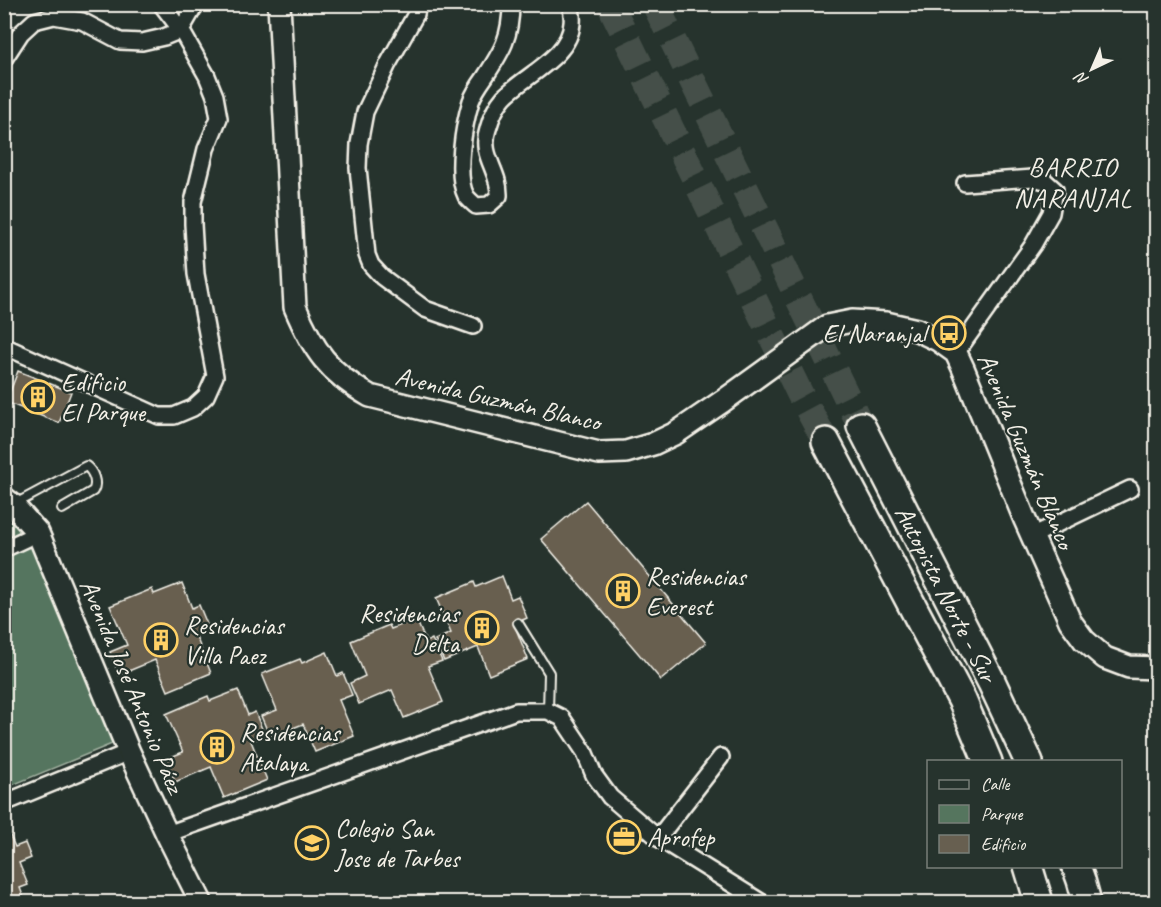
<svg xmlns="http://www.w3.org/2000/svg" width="1161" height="907" viewBox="0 0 1161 907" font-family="Caveat,sans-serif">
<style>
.green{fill:#55755e;stroke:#a4b3a3;stroke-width:1.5}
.building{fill:#675f50;stroke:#f4f1e8;stroke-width:1.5}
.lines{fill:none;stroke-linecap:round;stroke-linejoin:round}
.highway-tunnel{stroke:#455049;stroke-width:27;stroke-dasharray:27 14;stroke-linecap:butt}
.lane-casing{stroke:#f4f1e8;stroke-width:12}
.street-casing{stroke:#f4f1e8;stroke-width:20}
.secondary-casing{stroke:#f4f1e8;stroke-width:26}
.highway-casing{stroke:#f4f1e8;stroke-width:32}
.lane{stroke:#26332d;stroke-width:8}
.street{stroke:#26332d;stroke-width:15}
.secondary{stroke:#26332d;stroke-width:21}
.highway{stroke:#26332d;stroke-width:27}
.labels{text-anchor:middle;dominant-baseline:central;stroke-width:4.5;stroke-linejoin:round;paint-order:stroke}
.poi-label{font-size:26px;fill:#f4f1e8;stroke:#26332d;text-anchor:start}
.street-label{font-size:26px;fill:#f4f1e8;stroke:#26332d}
.neighbourhood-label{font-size:27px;letter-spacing:1.5px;fill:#f4f1e8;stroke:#26332d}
</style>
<rect width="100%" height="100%" fill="#26332d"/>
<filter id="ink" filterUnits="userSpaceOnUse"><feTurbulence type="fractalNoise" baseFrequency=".0167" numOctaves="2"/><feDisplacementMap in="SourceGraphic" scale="12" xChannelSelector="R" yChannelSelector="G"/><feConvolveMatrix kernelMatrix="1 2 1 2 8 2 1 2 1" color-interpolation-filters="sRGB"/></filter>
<g filter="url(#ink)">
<path class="green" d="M4,498L13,505L124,739L5,788Z"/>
<g class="building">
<path d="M18,371L71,392L59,423L6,402Z"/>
<path d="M586,501L706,643L661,680L541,539Z"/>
<path d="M502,576L511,599L518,596L527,618L514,624L528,659L489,675L478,647L444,661L435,640L451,633L436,598L474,582L476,587Z"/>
<path d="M182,583L192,608L199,605L209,629L195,634L211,673L168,691L155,660L119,675L110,652L127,645L110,606L152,589L154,594Z"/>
<path d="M416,619L426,642L432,639L442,661L428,666L443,702L404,718L392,690L359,704L350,683L365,676L351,641L389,625L391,629Z"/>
<path d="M327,652L337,676L343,673L352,695L339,700L354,736L315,752L303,724L270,737L261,716L277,710L262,674L300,659L302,663Z"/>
<path d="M238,690L248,715L255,712L265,736L251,741L267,780L224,798L211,767L175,782L166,759L183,752L166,714L208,696L210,701Z"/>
<path d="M9,833L15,847L25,843L31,858L19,863L28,885L20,888L24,898L13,902H6L4,899V835Z"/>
</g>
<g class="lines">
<g class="highway-tunnel">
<path d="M610,4L800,394L826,442"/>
<path d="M655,4L861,426"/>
</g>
<defs>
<g id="lane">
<path d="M15,504L86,466C93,471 98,483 93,491L62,509"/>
<path d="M518,623L549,673L548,711"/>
</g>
<g id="street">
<path d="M418,4L416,14L388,64L365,112L359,144L358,168L367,255L371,265L382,277L425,309L473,326"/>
<path d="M511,4C511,37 502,51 485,77C480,84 474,93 471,101C464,124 455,175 466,196C469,200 473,203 476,206L489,205L499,196C500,170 479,156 488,129C491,118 496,106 504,97C525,75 570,57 572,23C573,17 571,10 571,4"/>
<path d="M181,30L196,4"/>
<path d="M4,59L21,33L34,21L54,16L82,21L120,41L142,42L164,37L181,30"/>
<path d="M4,346L159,416H174L193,408L206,396L215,376L196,274L193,224V202L206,149L219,118L215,96L207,76L181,30L161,4"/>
<path d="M956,353L1033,245L1051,213L1055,190L1045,181L1033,178L965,183"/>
<path d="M1032,536L1130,489"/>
<path d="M4,549L38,533"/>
<path d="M4,803L129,752"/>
<path d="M167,834L516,711H548L562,718L584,751L594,775L610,797L658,838L761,902"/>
<path d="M658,838L721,757"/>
</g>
<g id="secondary">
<path d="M279,4L295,307C313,350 329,373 370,396L599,453L626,452L653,444L676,433L723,401L827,326L852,321L886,323L917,330L938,340L956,353L963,368L1025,520L1070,621L1084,640L1105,658L1129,667L1156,668"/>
<path d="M4,498L13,505L38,533L129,752L167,834L201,902"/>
</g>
<g id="highway">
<path id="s1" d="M861,426L992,683L1029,762"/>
<path d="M826,442L962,700L988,762"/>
<path d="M1028,866L1039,902"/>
<path d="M1076,866L1081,880L1087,902"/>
</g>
</defs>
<use href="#lane" class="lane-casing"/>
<use href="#street" class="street-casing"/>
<use href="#secondary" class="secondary-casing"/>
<use href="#highway" class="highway-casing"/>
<use href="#lane" class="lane"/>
<use href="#street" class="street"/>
<use href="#secondary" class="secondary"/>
<use href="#highway" class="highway"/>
</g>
</g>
<defs>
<symbol id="bus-ring" viewBox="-11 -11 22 22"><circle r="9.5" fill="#26332d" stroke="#ffd166" stroke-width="1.5"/><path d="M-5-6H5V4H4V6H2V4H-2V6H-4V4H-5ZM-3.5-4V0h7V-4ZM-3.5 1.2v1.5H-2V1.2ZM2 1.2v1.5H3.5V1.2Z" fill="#ffd166"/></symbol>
<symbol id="building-ring" viewBox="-11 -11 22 22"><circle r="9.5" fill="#26332d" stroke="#ffd166" stroke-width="1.5"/><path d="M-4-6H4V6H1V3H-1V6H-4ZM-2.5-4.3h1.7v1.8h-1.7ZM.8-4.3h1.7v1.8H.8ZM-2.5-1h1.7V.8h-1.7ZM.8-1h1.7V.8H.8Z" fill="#ffd166"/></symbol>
<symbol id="office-ring" viewBox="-11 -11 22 22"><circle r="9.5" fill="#26332d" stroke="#ffd166" stroke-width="1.5"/><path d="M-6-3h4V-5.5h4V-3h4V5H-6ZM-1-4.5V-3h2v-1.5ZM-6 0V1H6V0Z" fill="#ffd166"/></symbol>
<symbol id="school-ring" viewBox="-11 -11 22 22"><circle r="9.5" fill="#26332d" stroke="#ffd166" stroke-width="1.5"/><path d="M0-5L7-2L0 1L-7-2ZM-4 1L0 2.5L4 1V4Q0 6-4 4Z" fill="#ffd166"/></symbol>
</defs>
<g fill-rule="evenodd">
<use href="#bus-ring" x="930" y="314" width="38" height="38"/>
<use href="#building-ring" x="19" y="378" width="38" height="38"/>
<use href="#building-ring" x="604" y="572" width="38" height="38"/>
<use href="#building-ring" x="463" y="609" width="38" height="38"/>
<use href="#building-ring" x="142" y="621" width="38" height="38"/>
<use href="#building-ring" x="198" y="728" width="38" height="38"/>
<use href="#office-ring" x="605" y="818" width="38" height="38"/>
<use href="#school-ring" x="293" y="824" width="38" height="38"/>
</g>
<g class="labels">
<g class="poi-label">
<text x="926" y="333" text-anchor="end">El Naranjal</text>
<text x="61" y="382">Edificio<tspan x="61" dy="30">El Parque</tspan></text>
<text x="646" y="576">Residencias<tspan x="646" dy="30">Everest</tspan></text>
<text x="459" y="613" text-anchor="end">Residencias<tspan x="459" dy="30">Delta</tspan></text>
<text x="184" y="625">Residencias<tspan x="184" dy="30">Villa Paez</tspan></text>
<text x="240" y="732">Residencias<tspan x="240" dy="30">Atalaya</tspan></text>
<text x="335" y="828">Colegio San<tspan x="335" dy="30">Jose de Tarbes</tspan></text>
<text x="647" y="837">Aprofep</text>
</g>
<g class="street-label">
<text transform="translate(498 399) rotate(13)">Avenida Guzmán Blanco</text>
<text transform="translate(1026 451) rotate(67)">Avenida Guzmán Blanco</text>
<text stroke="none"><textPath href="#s1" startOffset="188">Autopista Norte - Sur</textPath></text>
<text transform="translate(132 686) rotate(67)">Avenida José Antonio Páez</text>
</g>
<g class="neighbourhood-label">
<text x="1073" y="167">BARRIO<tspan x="1073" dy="31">NARANJAL</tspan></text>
</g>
</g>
<rect width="1161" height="907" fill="none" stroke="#26332d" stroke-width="24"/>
<rect x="12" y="12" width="1137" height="883" fill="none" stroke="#f4f1e8" stroke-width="2" filter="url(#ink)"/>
<rect x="927" y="760" width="195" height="108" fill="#26332d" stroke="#787f78" stroke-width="1.5"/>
<rect x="939" y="780" width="30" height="9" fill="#26332d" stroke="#787f78" stroke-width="1.5"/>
<text x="981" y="790" font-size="18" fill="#f4f1e8">Calle</text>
<rect x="939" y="805" width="30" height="18" fill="#55755e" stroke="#787f78" stroke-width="1.5"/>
<text x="981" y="820" font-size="18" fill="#f4f1e8">Parque</text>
<rect x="939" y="835" width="30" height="18" fill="#675f50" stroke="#787f78" stroke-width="1.5"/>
<text x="981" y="850" font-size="18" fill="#f4f1e8">Edificio</text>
<g transform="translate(1092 69) rotate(224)" stroke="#26332d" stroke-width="4.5" paint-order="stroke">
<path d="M0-4.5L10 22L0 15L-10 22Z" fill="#f4f1e8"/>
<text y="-9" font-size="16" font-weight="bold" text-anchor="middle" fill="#f4f1e8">N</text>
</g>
</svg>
